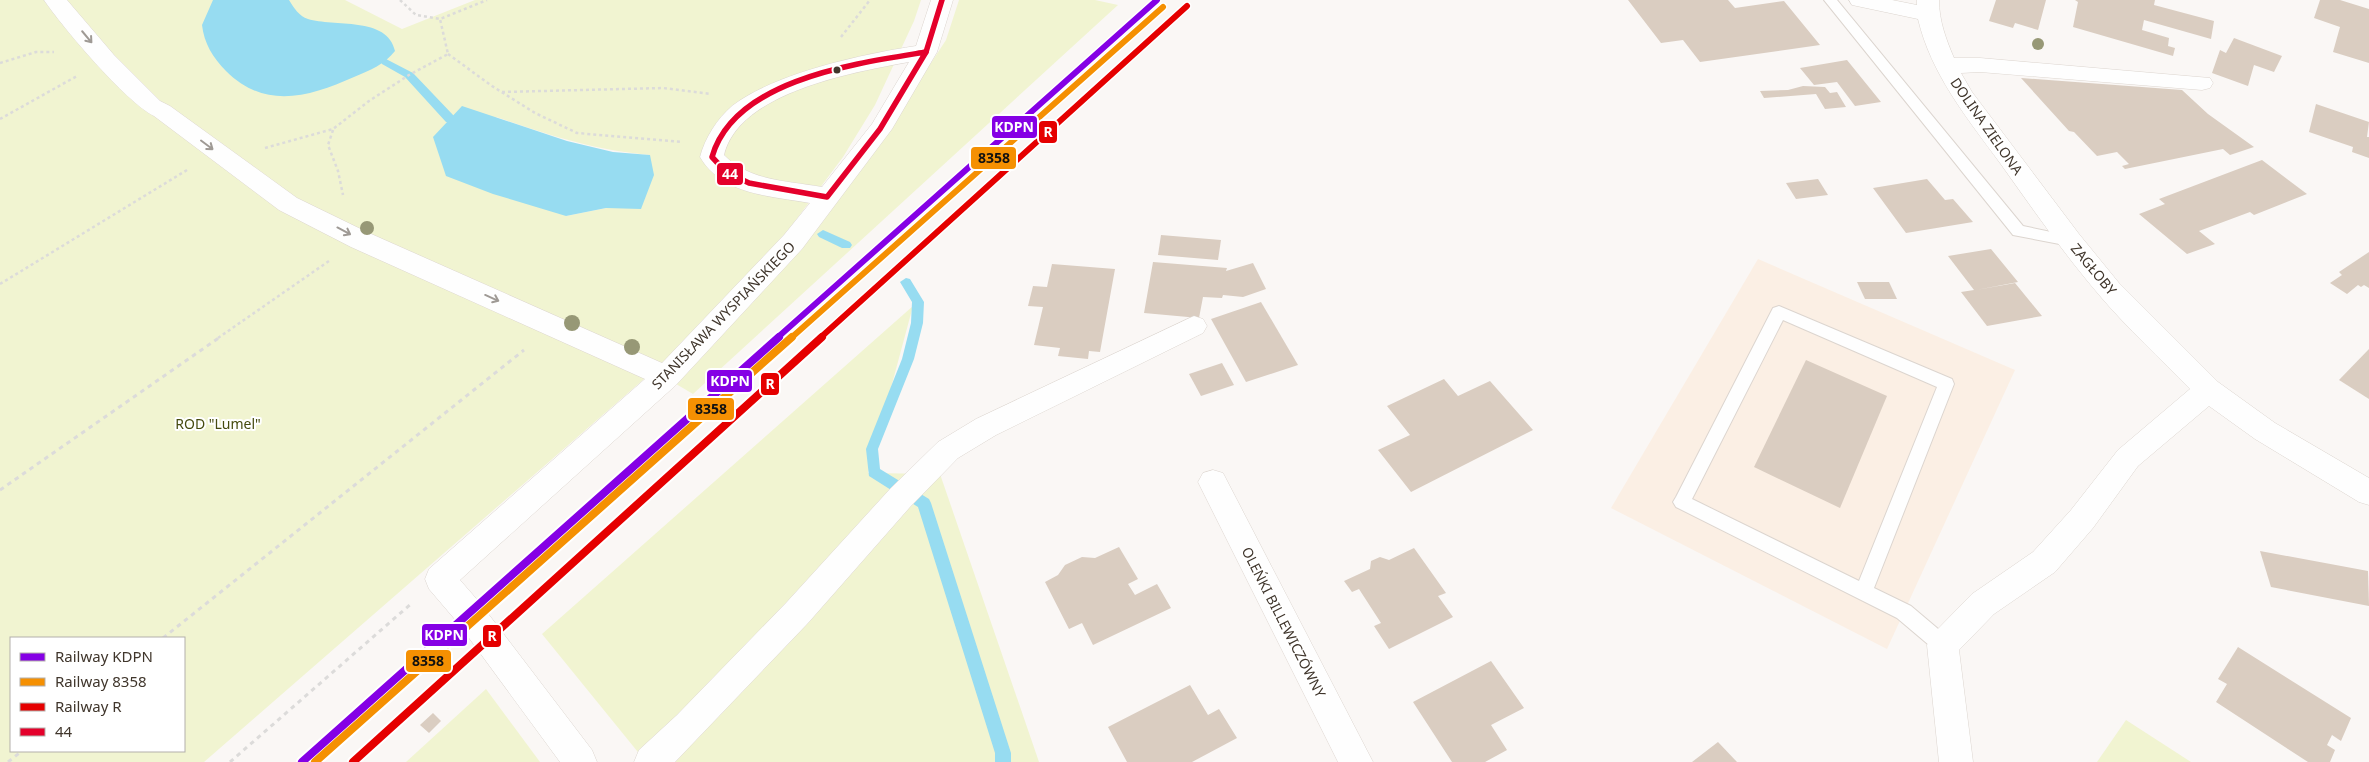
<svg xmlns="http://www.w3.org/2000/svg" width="2369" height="762" viewBox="0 0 2369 762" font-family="'Noto Sans',sans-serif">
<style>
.built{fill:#fbefe4}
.green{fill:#f1f4d1;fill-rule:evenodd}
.water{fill:#97dcf1}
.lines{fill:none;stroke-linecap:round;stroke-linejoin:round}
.stream{fill:#97dcf1;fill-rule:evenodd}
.building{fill:#dacdc1}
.lane-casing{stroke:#dcd5cf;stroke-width:2}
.street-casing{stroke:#dcd5cf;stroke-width:1}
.path-far1{stroke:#dcdbda;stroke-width:2.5;stroke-dasharray:3 3;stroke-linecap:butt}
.path{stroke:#dcdbda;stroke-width:3;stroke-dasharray:4.5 4.5;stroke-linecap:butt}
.lane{fill:#fefefe;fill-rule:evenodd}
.street{fill:#fefefe;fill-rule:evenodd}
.bus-1-casing{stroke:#fff;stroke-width:9}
.bus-1{stroke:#e4002b;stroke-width:5.5}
.rail-1-far1-casing{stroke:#fff;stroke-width:9}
.rail-1-casing{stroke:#fff;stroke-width:12}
.rail-2-far1-casing{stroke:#fff;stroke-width:9}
.rail-2-casing{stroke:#fff;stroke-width:12}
.rail-3-far1-casing{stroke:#fff;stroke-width:9}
.rail-3-casing{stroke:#fff;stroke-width:12}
.rail-1-far1{stroke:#8500e5;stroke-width:6}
.rail-1{stroke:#8500e5;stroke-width:8}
.rail-2-far1{stroke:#f59002;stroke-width:6}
.rail-2{stroke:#f59002;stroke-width:8}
.rail-3-far1{stroke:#e50000;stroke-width:6}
.rail-3{stroke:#e50000;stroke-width:8}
.tree{fill:#979876}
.oneway{stroke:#9f9a95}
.bus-dot{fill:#40362c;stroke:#fff;stroke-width:2}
.labels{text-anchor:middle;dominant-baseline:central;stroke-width:4;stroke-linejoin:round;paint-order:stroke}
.street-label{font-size:14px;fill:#40362c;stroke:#fff}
.park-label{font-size:14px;fill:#464b0f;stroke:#fff}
.line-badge{stroke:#fff;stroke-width:2}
.badge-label{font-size:14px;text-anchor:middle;font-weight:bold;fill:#fff}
.pale-badge-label{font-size:14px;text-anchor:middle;font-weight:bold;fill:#111}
</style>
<rect width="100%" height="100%" fill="#faf7f5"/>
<path class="built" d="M1758,259L2015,370L1887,649L1611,508Z"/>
<g class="green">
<path d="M0,0H345L402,29L475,0H921L914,21L875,105L843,157L778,244L667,359L204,762H0ZM496,117C550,135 592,150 650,155L641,208H606L566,216ZM11,638H184V751H11Z"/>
<path d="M959,0H1095L1118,5L693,394L671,381L912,92L946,40Z"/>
<path d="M913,306L868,473L940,474L1039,762H646L542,634Z"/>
<path d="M486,689L540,762H406Z"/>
<path d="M2126,720L2191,762H2097Z"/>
</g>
<g class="water">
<path d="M213,0H289C294,8 299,16 308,19C333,27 388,16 395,51C384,65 370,70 354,77C309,97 265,110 226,71C213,58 204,43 202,25Z"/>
<path d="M462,106L567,141L613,152L650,155L654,175L641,209L606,208L566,216L493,194L446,176L433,137Z"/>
</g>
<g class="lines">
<g class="stream">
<path d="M386,59L413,73L454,116V122H446L405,77L382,64L381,62Z"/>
<path d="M823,230L850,242L852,245L850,248H842L819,237L817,234Z"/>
<path d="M906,278L910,279L924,302L923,323L914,359L878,449L880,469L929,499L931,503L1011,753V762H995V753L918,507L869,476L866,449L902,359L911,323L912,302L900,282Z"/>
</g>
</g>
<g class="building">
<path d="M1628,0H1728L1735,8L1784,1L1820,45L1700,62L1683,40L1661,43Z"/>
<path d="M1996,0H2046L2038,30L2015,23L2013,28L1989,21Z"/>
<path d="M2075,0H2155L2154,5L2214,21L2211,39L2144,20L2142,30L2169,38L2168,46L2175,48L2173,56L2073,27L2078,2Z"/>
<path d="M2320,0H2340L2369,9V63L2333,52L2340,27L2314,18Z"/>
<path d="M2234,38L2282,56L2274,72L2254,65L2248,86L2212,73L2220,50L2226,53Z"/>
<path d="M1847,60L1881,102L1855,106L1837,82L1814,85L1800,68Z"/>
<path d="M2021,78L2182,90L2208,114L2254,147L2230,155L2223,149L2125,169L2122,166L2129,164L2117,152L2097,156L2074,132L2069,131Z"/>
<path d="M1803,86L1825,87L1830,93L1837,92L1846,107L1825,109L1816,94L1764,98L1760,91L1788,90Z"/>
<path d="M2316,104L2369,122L2367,137H2369V158L2352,152L2353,147L2309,132Z"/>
<path d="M2262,160L2307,194L2254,215L2250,212L2199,231L2215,244L2187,254L2139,214L2165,204L2159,199Z"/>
<path d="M1818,179L1828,195L1796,199L1786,183Z"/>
<path d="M1927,179L1945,200L1953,199L1973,222L1906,233L1873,188Z"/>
<path d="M1161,235L1221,240L1218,260L1158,255Z"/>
<path d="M1991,249L2018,282L1976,290L2015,283L2042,316L1987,326L1961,292L1974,290L1948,256Z"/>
<path d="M2369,252V288L2364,285L2361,287L2358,285L2347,294L2330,283L2342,275L2339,272Z"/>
<path d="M1153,262L1227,268L1226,271L1253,263L1266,289L1243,297L1223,295L1222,298L1203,297L1199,318L1144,313Z"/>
<path d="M1052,264L1115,269L1100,352L1089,351L1088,359L1058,356L1060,348L1034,345L1043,307L1028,306L1033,286L1047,287Z"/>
<path d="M1857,282H1889L1897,299H1865Z"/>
<path d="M1261,302L1298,365L1246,382L1211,319Z"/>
<path d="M2369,349V399L2339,380Z"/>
<path d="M1806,360L1887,396L1840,508L1754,467Z"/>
<path d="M1222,363L1234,385L1201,396L1189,374Z"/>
<path d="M1444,379L1458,396L1490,381L1533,430L1411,492L1378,450L1410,435L1387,406Z"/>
<path d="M1119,547L1138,579L1128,584L1135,595L1157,584L1171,608L1093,645L1082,623L1069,629L1045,582L1058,575L1065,565L1082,557L1095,558Z"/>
<path d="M1414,548L1446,593L1438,596L1453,617L1389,649L1374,626L1381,623L1359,589L1352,592L1344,581L1370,569L1371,561L1380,557L1389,560Z"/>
<path d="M2260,551L2368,571L2369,606L2271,587Z"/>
<path d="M2238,647L2351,718L2341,741L2332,735L2327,745L2335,750L2330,762H2308L2216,702L2227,684L2218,679Z"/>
<path d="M1491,661L1524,708L1491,725L1507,750L1485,762H1452L1413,702Z"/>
<path d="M1190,685L1208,715L1219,709L1237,738L1192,762H1127L1108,727Z"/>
<path d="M433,713L441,721L429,733L420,725Z"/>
<path d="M1718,742L1737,762H1692Z"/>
</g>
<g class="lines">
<defs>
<g id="lane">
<path d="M1824,0H1837L2023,226L2075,237L2077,241L2075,245L2070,246L2013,235Z"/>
<path d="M1779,306L1952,379L1954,384L1874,588L1911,606L1950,639L1952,645L1950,651L1943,654L1936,651L1897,618L1676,507L1673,502L1676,497L1773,308ZM1783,320L1937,387L1859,581L1692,499Z"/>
</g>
<g id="street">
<path d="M44,0H67L114,55L160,101L170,106L297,198L369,233L662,363L784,235L810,203C771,196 722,195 700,157C705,138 717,119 732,106C775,73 863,54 916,46L931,0H953L937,52L892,129L802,249L676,385L460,580L480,603L592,750L597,762H560L458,623L429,589L425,579L429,569L645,379L351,247L279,210L154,116C126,102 63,28 44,0ZM909,62L872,124L822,187C788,181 749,181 724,155C739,92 854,72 909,62Z"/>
<path d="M1849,0H1892L1917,5V0H1939C1939,21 1946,39 1954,58H1980L2210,78L2213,83L2210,88L2202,90L1980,72L1961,73L1972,92L2079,234L2119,283L2218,382L2275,423L2369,478V505L2359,502L2255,439L2209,406L2138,466L2093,528L2055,572L1994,614L1959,650L1973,762H1939L1927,645L1932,635L1972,594L2033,552L2071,510L2118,450L2190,389C2160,358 2128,329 2100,296C2064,254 2032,208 2000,163C1967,118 1931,74 1918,19L1852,5Z"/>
<path d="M1194,316L1203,319L1207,326L1203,333L996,435L958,458L910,507L808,623L675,762H634L639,750L677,715L786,603L890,489L938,442L976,419Z"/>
<path d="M1213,470L1223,473L1373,762H1338L1198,482L1203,473Z"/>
</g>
</defs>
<use href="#lane" class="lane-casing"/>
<use href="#street" class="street-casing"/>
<g class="path-far1">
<path d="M400,0L416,15L440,19L487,0"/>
<path d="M841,37L870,0"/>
<path d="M448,54L492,86L535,113L577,133L682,142"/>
<path d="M0,63L36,52H54"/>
<path d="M502,92L663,88L711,94"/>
<path d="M0,119L77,76"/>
<path d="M333,130L328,145L338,171L343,195"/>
<path d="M265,148L333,129L369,101L409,75L448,54L440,19"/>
<path d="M0,284L187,170"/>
<path d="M218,338L329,261"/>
</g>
<g class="path">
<path d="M0,490L220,337"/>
<path d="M163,638L524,350"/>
<path d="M8,762L22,751"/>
<path d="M230,762L412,603"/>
</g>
<use href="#lane" class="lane"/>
<use href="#street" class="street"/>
<defs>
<g id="bus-1">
<path d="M926,52L880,129L827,197L749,183L726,172L712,157C734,79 858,63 926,52Z"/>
<path d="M926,52L942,0"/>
</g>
</defs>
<use href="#bus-1" class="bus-1-casing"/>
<use href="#bus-1" class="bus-1"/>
<defs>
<path id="rail-1-far1" d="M777,338L1157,0"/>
<path id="rail-1" d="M302,762L779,337"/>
<path id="rail-2-far1" d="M791,338L1163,7"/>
<path id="rail-2" d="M315,762L792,337"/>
<path id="rail-3-far1" d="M820,338L1187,6"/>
<path id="rail-3" d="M353,762L822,337"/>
</defs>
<use href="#rail-1-far1" class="rail-1-far1-casing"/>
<use href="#rail-1" class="rail-1-casing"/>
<use href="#rail-2-far1" class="rail-2-far1-casing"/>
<use href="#rail-2" class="rail-2-casing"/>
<use href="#rail-3-far1" class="rail-3-far1-casing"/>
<use href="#rail-3" class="rail-3-casing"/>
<use href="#rail-1-far1" class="rail-1-far1"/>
<use href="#rail-1" class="rail-1"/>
<use href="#rail-2-far1" class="rail-2-far1"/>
<use href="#rail-2" class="rail-2"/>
<use href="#rail-3-far1" class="rail-3-far1"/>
<use href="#rail-3" class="rail-3"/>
</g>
<g class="tree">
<circle cx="2038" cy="44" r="6"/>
<circle cx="367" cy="228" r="7"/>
<circle cx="572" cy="323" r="8"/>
<circle cx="632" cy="347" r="8"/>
</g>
<defs><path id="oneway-shaft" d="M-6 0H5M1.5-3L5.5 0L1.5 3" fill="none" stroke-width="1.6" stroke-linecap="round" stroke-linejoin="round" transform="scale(1.25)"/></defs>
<g class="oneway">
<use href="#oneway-shaft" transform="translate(87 37) rotate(50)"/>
<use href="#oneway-shaft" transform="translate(207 145) rotate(37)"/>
<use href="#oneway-shaft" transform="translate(344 231) rotate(28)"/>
<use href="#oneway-shaft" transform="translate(492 298) rotate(24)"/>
</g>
<circle class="bus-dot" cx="837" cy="70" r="4.5"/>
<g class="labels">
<g class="street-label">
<text transform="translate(1987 126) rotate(55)">DOLINA ZIELONA</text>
<text transform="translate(2094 269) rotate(50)">ZAGŁOBY</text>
<text transform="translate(723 315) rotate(-46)">STANISŁAWA WYSPIAŃSKIEGO</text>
<text transform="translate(1284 622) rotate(63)">OLEŃKI BILLEWICZÓWNY</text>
</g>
<g class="park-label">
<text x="218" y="423">ROD "Lumel"</text>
</g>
</g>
<g class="line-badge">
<rect x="991" y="115" width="47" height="24" rx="5" fill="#8500e5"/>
<rect x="1038" y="120" width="20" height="24" rx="5" fill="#e50000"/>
<rect x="970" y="146" width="47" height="24" rx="5" fill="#f59002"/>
<rect x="716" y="162" width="28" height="24" rx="5" fill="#e4002b"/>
<rect x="706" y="369" width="47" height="24" rx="5" fill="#8500e5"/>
<rect x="760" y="372" width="20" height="24" rx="5" fill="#e50000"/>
<rect x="687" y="397" width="48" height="24" rx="5" fill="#f59002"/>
<rect x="421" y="623" width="47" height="24" rx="5" fill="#8500e5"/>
<rect x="482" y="624" width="20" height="24" rx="5" fill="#e50000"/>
<rect x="405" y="649" width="47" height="24" rx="5" fill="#f59002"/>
</g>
<g class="badge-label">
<text x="1014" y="132">KDPN</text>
<text x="1048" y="137">R</text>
<text x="730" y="179">44</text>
<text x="730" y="386">KDPN</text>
<text x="770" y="389">R</text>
<text x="444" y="640">KDPN</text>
<text x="492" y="641">R</text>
</g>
<g class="pale-badge-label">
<text x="994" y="163">8358</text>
<text x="711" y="414">8358</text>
<text x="428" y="666">8358</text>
</g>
<rect x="10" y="637" width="175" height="115" fill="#ffffff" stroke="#b3afab"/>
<rect x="20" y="653" width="25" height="8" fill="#8500e5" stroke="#b3afab"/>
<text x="55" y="662" font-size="15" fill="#40362c">Railway KDPN</text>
<rect x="20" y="678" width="25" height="8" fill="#f59002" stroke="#b3afab"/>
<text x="55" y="687" font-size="15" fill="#40362c">Railway 8358</text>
<rect x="20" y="703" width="25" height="8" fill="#e50000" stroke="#b3afab"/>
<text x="55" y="712" font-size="15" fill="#40362c">Railway R</text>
<rect x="20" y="728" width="25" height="8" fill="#e4002b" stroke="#b3afab"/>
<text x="55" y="737" font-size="15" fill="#40362c">44</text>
</svg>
